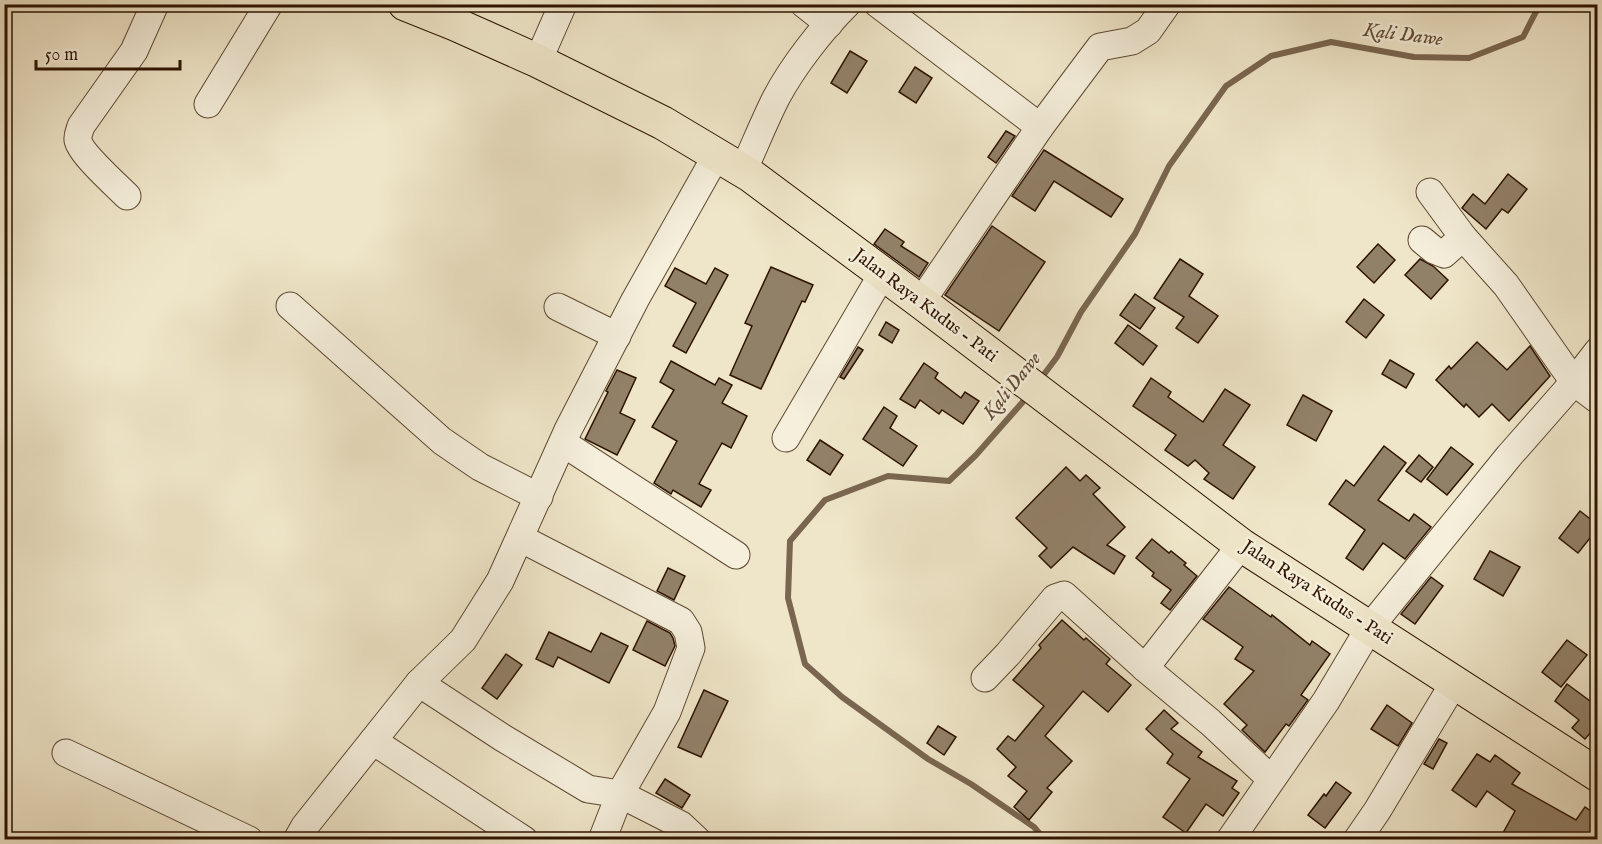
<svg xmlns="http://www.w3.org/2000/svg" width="1602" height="844" viewBox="0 0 1602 844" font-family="'IM FELL English',serif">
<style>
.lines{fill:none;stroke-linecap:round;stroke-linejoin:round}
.stream{stroke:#7a6650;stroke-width:6}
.building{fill:#928169;stroke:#2e1300;stroke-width:1.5}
.minor-casing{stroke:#5e4832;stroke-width:29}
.highway-casing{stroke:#2e1300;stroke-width:35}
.minor{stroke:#f5efdc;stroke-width:27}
.highway{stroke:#efe6c9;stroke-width:33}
.labels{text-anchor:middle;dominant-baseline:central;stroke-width:5;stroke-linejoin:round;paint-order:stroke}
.street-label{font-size:18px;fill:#2e1300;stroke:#f5efdc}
.water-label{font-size:20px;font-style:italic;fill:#614b35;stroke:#f5efdc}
</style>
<rect width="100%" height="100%" fill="#efe6c9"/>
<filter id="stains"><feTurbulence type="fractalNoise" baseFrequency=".00333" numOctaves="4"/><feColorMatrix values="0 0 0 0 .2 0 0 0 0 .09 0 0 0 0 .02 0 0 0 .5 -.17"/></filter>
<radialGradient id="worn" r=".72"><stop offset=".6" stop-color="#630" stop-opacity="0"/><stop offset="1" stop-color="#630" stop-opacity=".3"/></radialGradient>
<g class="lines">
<g class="stream">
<path d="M1039,381L1057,357L1081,312L1135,234L1169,166L1226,86L1271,56L1331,42L1414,57L1469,58L1523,37L1540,4"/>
<path d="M1028,396L976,455L949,481L888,476L825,500L790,541L788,598L805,664L842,697L928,759L971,784L1034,827L1045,840"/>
</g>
</g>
<g class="building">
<path d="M850,51L867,61L847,93L831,83Z"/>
<path d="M915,67L932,78L916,103L899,92Z"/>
<path d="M1006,131L1015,136L996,163L988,157Z"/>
<path d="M1044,150L1123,199L1111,217L1054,181L1035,211L1012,196Z"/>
<path d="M1508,174L1527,189L1508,213L1502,209L1486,229L1462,208L1473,194L1485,204Z"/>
<path d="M992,226L1045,262L999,331L945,295Z"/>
<path d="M885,229L904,242L901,246L928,263L919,277L874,244Z"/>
<path d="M1378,244L1395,260L1374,283L1357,267Z"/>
<path d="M1180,259L1203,274L1189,296L1218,316L1198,343L1176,328L1184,317L1154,298Z"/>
<path d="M1420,259L1433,266L1448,280L1431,299L1405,275Z"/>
<path d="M771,267L813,285L805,302L802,301L761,389L730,375L752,326L745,323Z"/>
<path d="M675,268L706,284L715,268L728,275L686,353L673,346L696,303L665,286Z"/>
<path d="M1135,294L1155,308L1140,329L1120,315Z"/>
<path d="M1364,299L1384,315L1366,338L1346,322Z"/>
<path d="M886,322L899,330L892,343L879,335Z"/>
<path d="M1128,325L1157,346L1143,365L1115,343Z"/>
<path d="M1477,342L1507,370L1530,346L1550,376L1509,421L1492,404L1479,417L1466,404L1464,407L1436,380L1449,366L1451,369Z"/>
<path d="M858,347L863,350L844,379L840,377Z"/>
<path d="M1390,360L1414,374L1406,388L1382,374Z"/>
<path d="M671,361L715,385L719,378L732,385L722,403L747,416L731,448L722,443L699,484L711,490L701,507L673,490L671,494L654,483L677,441L652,427L674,390L660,382Z"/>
<path d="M924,363L938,373L935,378L961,398L965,392L979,401L963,424L942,410L939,414L920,400L915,408L900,399Z"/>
<path d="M617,370L636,378L620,413L635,420L617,455L585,439L608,392L606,391Z"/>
<path d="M1151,378L1171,392L1168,397L1203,422L1225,389L1250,405L1223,445L1255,467L1233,499L1204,479L1209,473L1195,460L1188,466L1165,450L1176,435L1133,406Z"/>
<path d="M1303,395L1332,411L1316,441L1287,425Z"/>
<path d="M884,407L897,416L890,428L917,446L903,466L863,439Z"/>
<path d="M820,440L843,455L830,475L807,460Z"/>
<path d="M1384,446L1406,463L1378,500L1409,521L1414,514L1431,527L1405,559L1383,543L1363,570L1346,558L1365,530L1329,504L1346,480L1354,486Z"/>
<path d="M1451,447L1473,464L1447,495L1427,479Z"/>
<path d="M1419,455L1433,467L1421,482L1406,471Z"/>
<path d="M1066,467L1080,481L1086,475L1100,488L1093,494L1125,527L1107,545L1125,556L1114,574L1073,547L1051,568L1039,556L1047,548L1016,518Z"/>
<path d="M1580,511L1598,525V528L1578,553L1559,538Z"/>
<path d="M1152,539L1169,553L1171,551L1186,563L1184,565L1197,576L1170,610L1161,603L1171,590L1152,576L1154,573L1136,558Z"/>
<path d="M1490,551L1520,567L1503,596L1474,579Z"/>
<path d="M668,568L685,576L674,600L657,591Z"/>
<path d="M1431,577L1443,586L1415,624L1401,614Z"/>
<path d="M1229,587L1271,617L1272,615L1310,645L1312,641L1330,654L1301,695L1308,700L1289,726L1286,724L1265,752L1242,730L1247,725L1224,704L1254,671L1235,659L1243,647L1203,619Z"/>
<path d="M1062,620L1084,640L1086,638L1110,659L1106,664L1131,685L1108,712L1083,691L1045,736L1072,761L1047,788L1052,792L1029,820L1014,807L1027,791L1008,776L1016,767L997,749L1008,736L1015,741L1044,706L1013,680L1041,648L1039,645Z"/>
<path d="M647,621L670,633L673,638L675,646L665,666L633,650Z"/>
<path d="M549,632L591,652L601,633L628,646L609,683L558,657L553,667L536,659Z"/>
<path d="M1567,640L1587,655L1561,687L1542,672Z"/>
<path d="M506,654L522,665L497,699L482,688Z"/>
<path d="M1567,684L1598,707V724L1585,739L1572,728L1579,720L1555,701Z"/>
<path d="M704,690L728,701L701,757L678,747Z"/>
<path d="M1387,705L1412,723L1398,746L1371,729Z"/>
<path d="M1164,710L1178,723L1171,729L1202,752L1198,757L1237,781L1232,788L1239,793L1223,816L1206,804L1186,833L1163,817L1190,779L1167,763L1173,754L1146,729Z"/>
<path d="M938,726L956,737L944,755L927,743Z"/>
<path d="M1439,739L1447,743L1433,769L1424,764Z"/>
<path d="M1477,754L1490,762L1495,755L1520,773L1512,784L1576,820L1585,807L1598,816V823L1586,840H1515L1503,833L1515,811L1487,791L1476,807L1452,790Z"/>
<path d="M665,779L690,795L682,808L656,793Z"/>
<path d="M1336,782L1351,793L1325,828L1308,815L1324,794L1326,796Z"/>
</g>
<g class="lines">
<defs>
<g id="minor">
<path d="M804,4L829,24"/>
<path d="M878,4L1040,127"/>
<path d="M538,61L563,4"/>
<path d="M208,104L269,4"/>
<path d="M743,171C754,147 764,122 776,98C793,66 821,30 847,4"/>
<path d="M1430,192L1463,237L1506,285L1574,382L1598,400"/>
<path d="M127,196C116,185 80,153 78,140C77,136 80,130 81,126L134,51L155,4"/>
<path d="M1422,240L1434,250L1444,254L1463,237"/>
<path d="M921,302L1040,127L1100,47L1132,41L1148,31L1167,4"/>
<path d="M290,306L442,441L480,467L539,497"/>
<path d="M558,307L617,336"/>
<path d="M786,438L883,273"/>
<path d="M563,443L736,555"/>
<path d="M520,538L681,621L688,632L691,648L667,712L620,794L681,825L697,840"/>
<path d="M1145,668L1241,545"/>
<path d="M985,678L1008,654L1055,598L1064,595L1145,668L1210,722L1271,779"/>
<path d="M419,683L503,738L588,789L620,794L602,840"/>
<path d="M373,741L524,840"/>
<path d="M66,753L249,840"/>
<path d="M297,840L305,826L419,683L463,640L500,581L568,430L635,300L716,156"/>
<path d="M1230,840L1326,701L1370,627L1509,456L1574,382L1598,351"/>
<path d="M1357,840L1377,811L1454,683"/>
</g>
<path id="highway" d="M405,4L455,24L538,61L663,123L750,175L921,302L1241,545L1598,775"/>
</defs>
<use href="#minor" class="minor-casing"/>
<use href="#highway" class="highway-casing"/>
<use href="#minor" class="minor"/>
<use href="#highway" class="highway"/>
</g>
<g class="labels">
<g class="street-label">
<text transform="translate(925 306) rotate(37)">Jalan Raya Kudus - Pati</text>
<text transform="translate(1317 593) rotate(33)">Jalan Raya Kudus - Pati</text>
</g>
<g class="water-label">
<text transform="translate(1403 35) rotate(7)">Kali Dawe</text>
<text transform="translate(1012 386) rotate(-51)">Kali Dawe</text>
</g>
</g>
<rect width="1602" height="844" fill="none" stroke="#efe6c9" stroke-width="24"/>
<rect x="6" y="6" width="1590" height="832" fill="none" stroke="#2e1300" stroke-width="3"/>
<rect x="12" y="12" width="1578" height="820" fill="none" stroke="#2e1300" stroke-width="1.5"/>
<path d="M36 60v9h144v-9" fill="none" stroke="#2e1300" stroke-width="3"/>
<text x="45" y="60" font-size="18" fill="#2e1300" stroke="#f5efdc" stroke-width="4.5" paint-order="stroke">50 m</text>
<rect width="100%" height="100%" filter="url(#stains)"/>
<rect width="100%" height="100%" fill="url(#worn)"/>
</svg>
